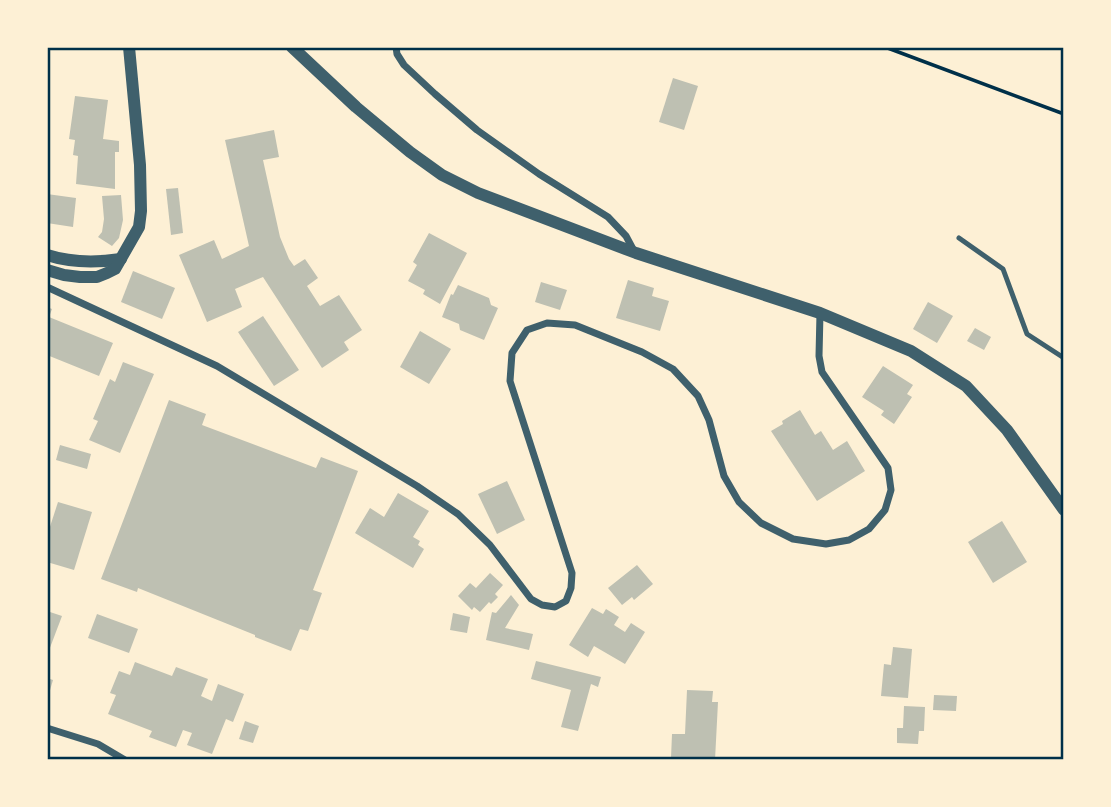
<svg xmlns="http://www.w3.org/2000/svg" width="1111" height="807" viewBox="0 0 1111 807" font-family="'Open Sans',sans-serif">
<style>
.building{fill:#bec0b2}
.lines{fill:none;stroke-linecap:round;stroke-linejoin:round}
.path{stroke:#003049;stroke-width:3.5}
.service{stroke:#3f606c;stroke-width:5}
.minor{stroke:#3f606c;stroke-width:7}
.tertiary{stroke:#3f606c;stroke-width:12}
.neatline{fill:none;stroke:#003049;stroke-width:2.5}
</style>
<rect width="100%" height="100%" fill="#fdf0d5"/>
<g class="building">
<path d="M673,78L698,86L684,130L659,122Z"/>
<path d="M75,96L108,100L103,139L119,141V152H115V189L76,184L78,156L73,155L75,140L69,139Z"/>
<path d="M274,130L279,157L263,160L280,237L289,259L294,266L305,259L318,278L307,286L320,306L339,295L362,330L344,342L349,350L322,368L263,277L235,289L242,307L207,322L179,255L214,240L222,259L249,246L225,140Z"/>
<path d="M178,188L183,233L171,235L166,189Z"/>
<path d="M47,194L76,198L73,227L47,223Z"/>
<path d="M121,195L123,220L119,238L112,246L98,237L102,232L104,219L102,196Z"/>
<path d="M429,233L467,253L440,304L423,294L425,290L408,281L417,265L413,262Z"/>
<path d="M133,271L175,288L162,319L121,302Z"/>
<path d="M628,280L654,288L652,296L669,301L660,331L616,318Z"/>
<path d="M541,282L567,290L560,310L535,302Z"/>
<path d="M458,285L489,298L491,305L498,308L484,340L460,330L459,324L442,317L451,294L453,295Z"/>
<path d="M928,302L953,316L937,343L913,329Z"/>
<path d="M47,307L52,309L49,317L113,343L99,376L47,355Z"/>
<path d="M263,316L299,370L274,386L238,332Z"/>
<path d="M975,328L991,337L984,350L967,341Z"/>
<path d="M420,331L451,349L429,384L400,367Z"/>
<path d="M123,362L154,374L120,453L89,440L98,421L93,419L110,379L115,382Z"/>
<path d="M883,366L913,385L907,394L912,397L894,424L881,415L884,411L862,397Z"/>
<path d="M169,400L206,414L202,425L316,468L321,457L358,471L313,590L322,593L308,631L300,629L291,651L255,637V635L138,588L137,592L101,579Z"/>
<path d="M800,410L815,435L821,431L833,450L847,441L865,471L817,501L771,431L783,424L782,421Z"/>
<path d="M60,445L91,454L87,469L56,460Z"/>
<path d="M507,481L525,520L497,534L478,494Z"/>
<path d="M398,493L429,511L413,537L420,541L418,545L424,549L413,568L355,533L370,508L384,517Z"/>
<path d="M58,502L92,512L74,570L47,562V536Z"/>
<path d="M1002,521L1027,562L993,583L968,542Z"/>
<path d="M637,565L653,584L634,600L632,597L622,605L608,588Z"/>
<path d="M490,573L503,585L495,594L498,597L491,604L489,602L480,612L474,607L472,610L458,596L470,583L476,588Z"/>
<path d="M511,595L519,605L505,628L533,634L529,650L486,640L492,612L496,613Z"/>
<path d="M592,608L603,614L606,609L619,617L614,625L625,632L631,623L645,632L625,664L594,646L588,657L569,645Z"/>
<path d="M47,611L62,616L48,653H47Z"/>
<path d="M453,613L470,617L467,633L450,630Z"/>
<path d="M97,614L138,629L129,653L88,638Z"/>
<path d="M893,647L912,649L908,698L881,696L884,664L891,665Z"/>
<path d="M536,661L601,677L598,687L591,684L578,731L561,727L571,690L531,679Z"/>
<path d="M135,662L172,676L176,667L208,679L201,696L212,701L218,684L244,694L233,722L226,719L212,754L187,745L192,733L183,730L176,747L149,737L152,731L108,714L116,695L110,693L119,671L130,675Z"/>
<path d="M47,678L53,680L48,697L47,696Z"/>
<path d="M687,690L713,691L712,702H718L715,760H677V758H671L672,734H685Z"/>
<path d="M934,695L957,696L956,711L933,710Z"/>
<path d="M904,706L925,707L924,731H919L918,744L897,743V728H903Z"/>
<path d="M245,721L259,726L253,743L239,739Z"/>
</g>
<g class="lines">
<path class="path" d="M885,47L1064,114"/>
<path class="service" d="M959,238L1003,269L1027,334L1064,358"/>
<g class="minor">
<path d="M396,47L397,54L404,65L435,94L477,130L539,174L608,217L626,236L634,251"/>
<path d="M47,287L217,366L417,486L458,514L490,545L531,599L542,605L555,607L566,601L571,588L572,573L510,381L512,353L527,330L547,323L575,325L642,352L673,369L698,396L709,420L724,476L739,502L761,523L793,539L826,544L849,540L869,529L885,510L891,490L888,468L822,372L819,356L820,313"/>
<path d="M47,728L98,744L125,760"/>
</g>
<g class="tertiary">
<path d="M292,47L356,107L410,152L442,175L478,193L636,253L820,313L911,351L966,386L1007,430L1064,510"/>
<path d="M47,255C72,263 95,263 121,259"/>
<path d="M47,270L64,275L80,277H97L107,273L115,269L139,227L141,211L140,165L129,47"/>
</g>
</g>
<rect width="1111" height="807" fill="none" stroke="#fdf0d5" stroke-width="98"/>
<rect x="49" y="49" width="1013" height="709" class="neatline"/>
</svg>
